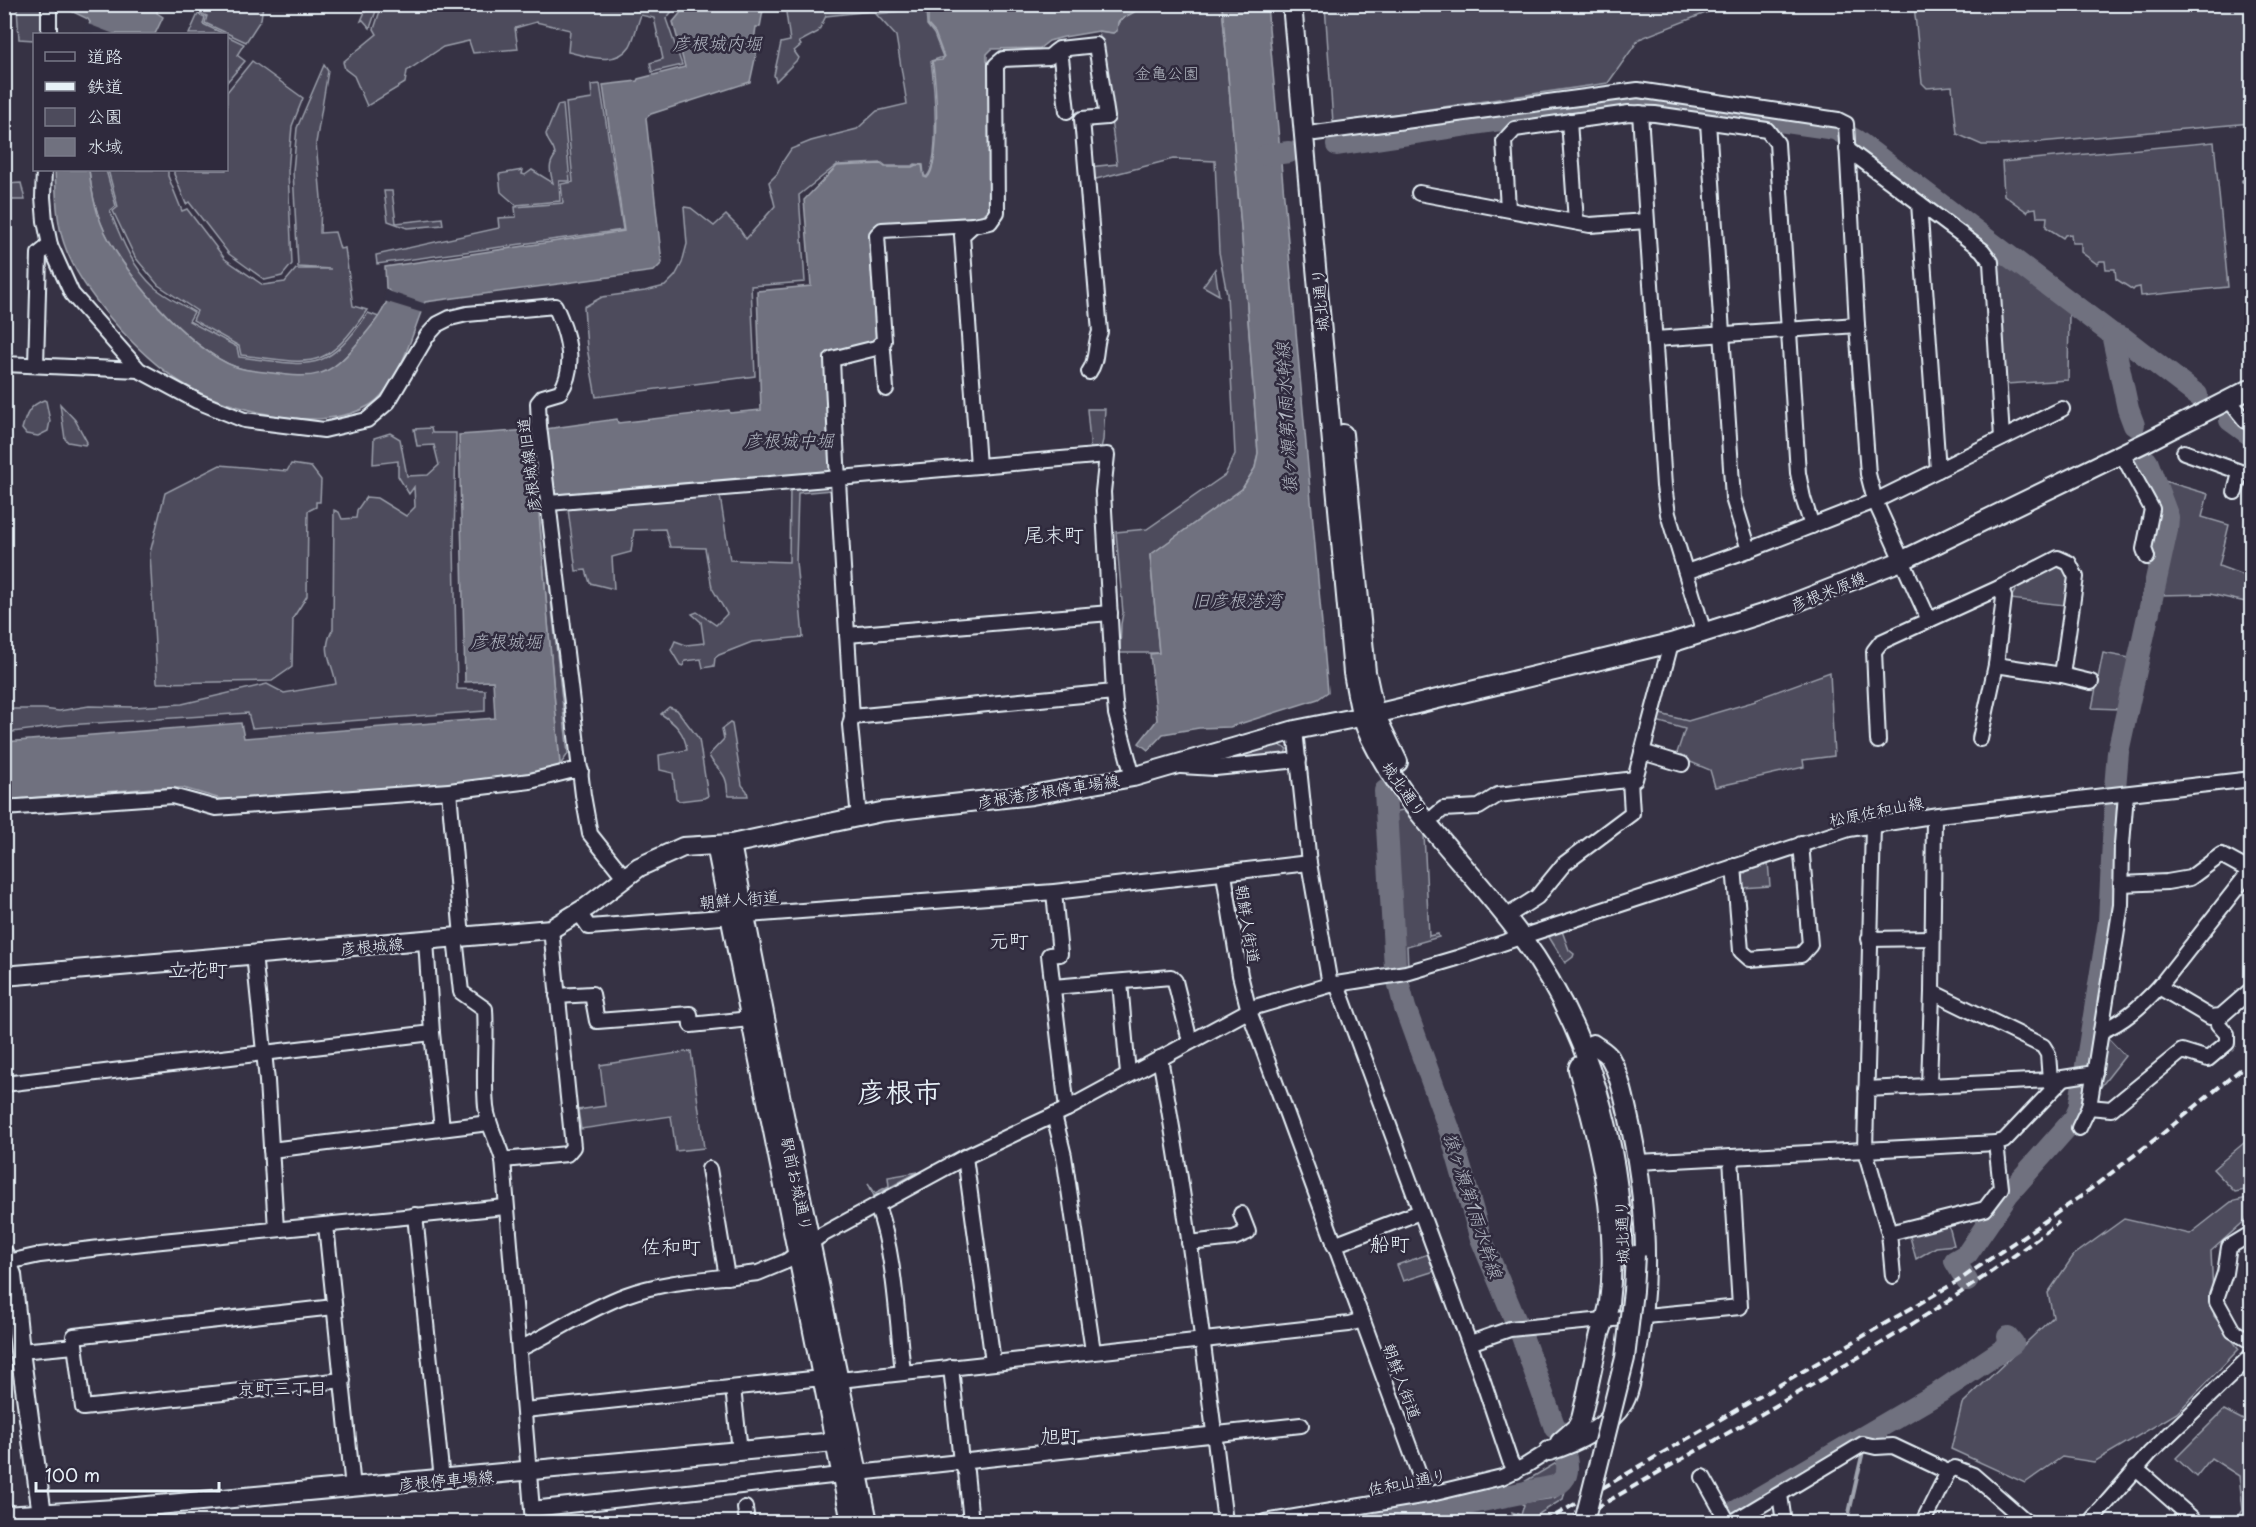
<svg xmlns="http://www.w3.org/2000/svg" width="2256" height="1527" viewBox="0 0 2256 1527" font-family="'Playpen Sans','Klee One',sans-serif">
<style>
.green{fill:#4d4b5c;stroke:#9a9eaa;stroke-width:1.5}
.water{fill:#70717f;stroke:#a0a4af;stroke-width:1.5}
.pier{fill:#363244}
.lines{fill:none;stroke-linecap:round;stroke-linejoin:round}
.stream{stroke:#a0a4af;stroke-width:4}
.river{stroke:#70717f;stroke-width:22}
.minor-casing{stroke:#e8f1f8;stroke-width:18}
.major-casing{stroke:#e8f1f8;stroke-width:22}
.minor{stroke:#2f2a3d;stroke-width:14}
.major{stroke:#2f2a3d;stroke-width:18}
.rail{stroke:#e8f1f8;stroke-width:4;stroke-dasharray:9 4.5;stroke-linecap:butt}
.major-bridge-casing{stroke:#e8f1f8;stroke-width:22;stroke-linecap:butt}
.major-bridge{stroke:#2f2a3d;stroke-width:18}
.labels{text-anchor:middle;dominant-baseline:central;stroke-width:5;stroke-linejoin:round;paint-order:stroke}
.park-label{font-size:16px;fill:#b2b7c1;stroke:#2f2a3d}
.street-label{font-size:16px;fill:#e8f1f8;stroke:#2f2a3d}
.water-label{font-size:18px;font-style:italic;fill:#b2b7c2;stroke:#2f2a3d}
.neighbourhood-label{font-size:18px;fill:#e8f1f8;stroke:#2f2a3d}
.quarter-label{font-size:20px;fill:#e8f1f8;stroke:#2f2a3d}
.town-label{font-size:28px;font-weight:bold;fill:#e8f1f8;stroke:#2f2a3d}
</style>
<rect width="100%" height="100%" fill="#363244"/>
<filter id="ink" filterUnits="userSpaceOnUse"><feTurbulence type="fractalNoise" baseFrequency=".0167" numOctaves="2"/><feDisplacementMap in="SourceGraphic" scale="12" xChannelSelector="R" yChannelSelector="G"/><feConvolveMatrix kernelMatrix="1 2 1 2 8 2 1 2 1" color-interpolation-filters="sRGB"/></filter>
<g filter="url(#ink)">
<g class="green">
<path d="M5,4L42,5L41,34H34V40L19,39L17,7Z"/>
<path d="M201,4H263V5L261,19L246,42L205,23L207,16L197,12Z"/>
<path d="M368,5H378L370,28L363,20L361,21Z"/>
<path d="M677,5L666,19L682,65L652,72L650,63L663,59L654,18L641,15C637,24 635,37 630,46C616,67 588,56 568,52L570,30L536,22L515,28L518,49L473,53L469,41L443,47L407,71L405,83L367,106L354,76L345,69L343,62L377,34L374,29L382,5Z"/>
<path d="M785,5L926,4L927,5L826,16L818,32L799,42L801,45L794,51L799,58L776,81L774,75L781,43L790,41Z"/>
<path d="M1142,5H1222L1242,239L1258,453L1255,468L1242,489L1150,555L1159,653H1120L1121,624L1123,613L1116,532L1147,529L1225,475L1235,454L1227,294L1219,252L1215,161L1173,159L1092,180L1089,167L1117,164L1099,31L1113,33C1122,10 1132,19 1142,5Z"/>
<path d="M1325,5V4L1726,5L1639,39L1608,83L1333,123Z"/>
<path d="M1914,5H2251V123L2005,145H1982L1957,134L1952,86L1927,88L1922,83Z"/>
<path d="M926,8L927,25L934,34L943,57L931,61C934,82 941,165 926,177L924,175L923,165L915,164L912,166H886L882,163L837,165L799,195L805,282L751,286L755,376L596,397L587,348L584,307L602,297L645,291L665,286L675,276L682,263L687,244L684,207L691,208L714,226L726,215L738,227L746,239L775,206L769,182L777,174L783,161L791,149L811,141L857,129L877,111L907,104L896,36L876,14Z"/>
<path d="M198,14L205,17L203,24L224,34H189Z"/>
<path d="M227,36L244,44L237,55L245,61L227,82Z"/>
<path d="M252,61L303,98L292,126L288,171L292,264L282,276L265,280L229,254L189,202L186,204L174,174V170H226L227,92Z"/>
<path d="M324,65L328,71L316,143L321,198L320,233L335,232L340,249L345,248L353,306L367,310C323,374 313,363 241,355L239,346L193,320L197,311L158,285L135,257L113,211L118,207L108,170H168V176L182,211L187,209L225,259L263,285L285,282L296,269H331L298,267L293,171L297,128Z"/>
<path d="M600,84L623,230L377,264L376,255L499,228L498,218L516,217L515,207L563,203L561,184L573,182L566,103L592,99L591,85Z"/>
<path d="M563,104L570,181H559L560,201L516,205L501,192L499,174L523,170L522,174L525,175L532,170L553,183C550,171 548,165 555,156C555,146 547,143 546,134L558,105Z"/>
<path d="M2214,142L2228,287L2141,296L2140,287L2135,288L2133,290L2116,279L2115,269H2106L2105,261H2100L2097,264L2081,252V243H2072L2071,234L2065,235L2063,238L2046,227L2047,217H2037L2036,208L2029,209L2027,212L2004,195L2002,162Z"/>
<path d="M89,170H106L116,206L110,211C121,238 132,267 154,287C166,297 181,304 194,312L189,321L237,347L239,357C310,365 324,377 368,313L379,317C364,335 349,356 330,370C317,380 291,376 276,374C263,372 248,372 236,367C190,351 118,268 101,223C94,206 91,188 89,170Z"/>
<path d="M21,183L25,200H11L8,195H5V184Z"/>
<path d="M384,191H392L396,223L442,218L443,225L407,228L388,221Z"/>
<path d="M1998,255L2069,311L2068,380L2006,384Z"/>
<path d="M1215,269L1219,295L1203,286Z"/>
<path d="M44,400L46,401L50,421L48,431L38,436L26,434L22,429C26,414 30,405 44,400Z"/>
<path d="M60,404L75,420L87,442L85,445L68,442L65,439Z"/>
<path d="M1087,409H1105L1103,440L1100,452L1091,453Z"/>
<path d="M431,428L432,433H456L454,547L457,689L485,690V711L252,728L248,713L67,725L5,733V709H43L59,711L89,706L134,707L182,704L267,684L284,693L336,684C333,662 320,651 333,629L334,510L339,512L342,519L356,518L357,510L366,497L377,498L406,516L415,507L414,487L409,494L398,476V461L373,464L374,438L390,433L400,439L407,476L428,475L439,465L434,445L417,446L414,429Z"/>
<path d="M291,464L311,467L321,480L320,502H316V507L308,511L307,596L293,618L292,667L272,681L157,683L150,553L165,493L220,465L287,471Z"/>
<path d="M2161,480L2208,494L2202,517L2229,525L2219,566L2251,578V588L2246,602L2210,594L2158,595L2173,523L2172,514L2158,481Z"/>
<path d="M831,485V490L798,493L796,562L803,637L752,642L719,655L715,658L714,666L703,668L701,659L685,661L683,666L680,665L671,650L675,641L686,645L704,643L701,622L692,614L697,612L716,625L727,614L712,588L705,548L670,547L665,529L634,530L631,552L612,557L614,589L590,583L586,570L576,571L568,509L720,496L730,560L789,562L790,489Z"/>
<path d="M540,500L568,754L560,765L539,514Z"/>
<path d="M2056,566L2065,570L2070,579L2065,605L2010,599L2018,586Z"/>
<path d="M2103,653L2130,658L2120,709L2092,708Z"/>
<path d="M1830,672L1834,756L1803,760L1804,767L1715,787L1710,770L1676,756L1685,729L1653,720L1656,713L1688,721L1756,701V699Z"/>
<path d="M669,707L677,710L699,739L708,796L704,798L679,801L676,798L673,773L660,770L659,755L687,750C685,733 675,723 661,714Z"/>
<path d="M730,723L732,724L742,785L747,791L748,796H729C726,791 728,787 726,781C724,771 712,765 709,755L724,739L722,729Z"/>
<path d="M1278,744L1287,749L1284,756L1232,761L1231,758L1234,755Z"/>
<path d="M1403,810L1424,834L1429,936L1438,934L1439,937L1407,946L1408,967L1402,968L1392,812Z"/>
<path d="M1768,862L1770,886L1742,888C1740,868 1752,868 1768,862Z"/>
<path d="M1562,931L1569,950L1574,954L1573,957L1565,963L1549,937Z"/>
<path d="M2107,1037L2125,1056L2095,1094L2103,1041Z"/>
<path d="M691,1051L704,1148L676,1151L671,1116L581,1129L578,1110L605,1106L600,1065Z"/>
<path d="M2251,1137V1189L2235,1192L2213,1169Z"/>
<path d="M918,1172L874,1196L868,1183L875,1193L889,1186L888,1177Z"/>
<path d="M2251,1197V1218H2248L2211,1251L2214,1316L2239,1349L2177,1413L2094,1462L2062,1457L2025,1483L1951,1449L1962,1404L2053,1317L2048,1293L2074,1255L2124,1219L2190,1234L2231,1202Z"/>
<path d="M1948,1222L1954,1245L1936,1247L1916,1259L1909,1233Z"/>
<path d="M1431,1253L1438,1270L1403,1281L1397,1265Z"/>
<path d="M2224,1410L2251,1424V1522H2235L2243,1510L2239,1476L2211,1458L2196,1477L2176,1458Z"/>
<path d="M1558,1462L1559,1470L1555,1479L1508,1489L1519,1485Z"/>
<path d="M1565,1491L1563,1499L1526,1522H1509L1513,1520L1512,1512L1521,1515L1524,1505L1520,1503L1554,1498Z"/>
</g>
<g class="water">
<path d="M59,5H158L157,13L163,17L155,34H86L90,22L88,19Z"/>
<path d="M687,5H764L760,27H756L753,48L757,50L750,82L651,114L646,118L662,263L654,271L425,302C412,333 400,386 370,405C342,422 303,421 272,415C242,409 209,400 182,383C139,356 76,288 62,237C56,215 56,192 55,170H89C91,188 94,206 101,223C118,268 190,351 236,367C247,371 260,371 272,373C313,379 329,378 356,345C370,328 384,314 390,292L386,288L385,267L624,231L603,85L637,81L638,79L685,67L673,22Z"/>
<path d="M928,5H1142C1136,13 1125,15 1118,22L1117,31L1113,33L1099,31L1064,37L1049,41L1040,48L992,49L987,54V61L990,66V209C964,233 905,217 872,229L871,272H875L877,338L871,344L826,354L830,472L556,500L546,429L617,419L618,423L729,410L730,413L761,410L757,291L811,286L804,200L837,166L881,164L885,167H912L916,165H922L924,177L927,178C941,164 937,82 932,61L942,60L944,57L935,33L928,25Z"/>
<path d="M1222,5H1267L1328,692L1318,699L1230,727L1199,728L1163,734L1148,750L1139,743L1157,720L1150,654L1159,653L1150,555L1242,489L1255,468L1258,453L1242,239Z"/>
<path d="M530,430L540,500L539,514L560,765L535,774L470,783L265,798L221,799L183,788H153L5,800V742L241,723L244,738L495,718L493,681L465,682L459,435Z"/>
</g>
<g class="pier">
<path d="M86,22L88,24L114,34H83Z"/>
<path d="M385,290L426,304L423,313L384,301Z"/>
</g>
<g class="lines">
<g class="stream">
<path d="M2243,181H2252"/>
<path d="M1847,1522L1863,1451"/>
</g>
<g class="river">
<path d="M1337,145L1632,100L1835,129L1857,141L2112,334L2123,338L2197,395"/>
<path d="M1266,155L1289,152"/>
<path d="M2112,334L2128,409L2134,425"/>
<path d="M2230,420L2252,436"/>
<path d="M2115,788L2118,752L2167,530L2168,517L2147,461"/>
<path d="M1385,791L1395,968"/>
<path d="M1398,981L1405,1008L1451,1134L1480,1236L1522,1336L1555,1428"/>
<path d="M1967,1281L1955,1261L1967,1254L2008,1194L2075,1118L2079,1109L2109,922L2115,800"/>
<path d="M1733,1513L1940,1392L2013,1343L2008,1337"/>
<path d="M1380,1522L1555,1486C1567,1479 1569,1472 1566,1458"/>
</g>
<defs>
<g id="minor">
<path d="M49,34V4"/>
<path d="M1055,52L1061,58L1067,111"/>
<path d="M1640,113L1664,486L1668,514L1704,633"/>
<path d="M1569,121L1576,222"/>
<path d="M1708,122L1733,498L1749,550"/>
<path d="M1315,133L1638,90L1838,120L1846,124L1857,325L1868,474L1875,501L1929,620"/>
<path d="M1847,149L1982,250L1991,262L2002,438"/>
<path d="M44,170L43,197L45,221L50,245L72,294L139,370L197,401L244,420L324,430L367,420L388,402L427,336L438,324L450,318L467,314L555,306C567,332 578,366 560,392L543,397L538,403L539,426L583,795L590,834L625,878"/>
<path d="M1419,193L1590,225L1646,221"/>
<path d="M1919,203L1938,470"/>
<path d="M1508,209L1504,141L1515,129L1629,113L1655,114L1767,130L1777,143L1798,473L1803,498L1812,526"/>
<path d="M973,225L962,235L978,466"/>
<path d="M1655,339L1857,325"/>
<path d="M880,345L883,350L886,389"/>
<path d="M4,364L139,370"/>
<path d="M36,365L39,254L50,245"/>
<path d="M2229,400L2245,420L2252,425"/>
<path d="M2184,452L2252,476"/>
<path d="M2122,454L2152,509L2144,549L2147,557"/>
<path d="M2235,492L2240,473"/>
<path d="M549,503L1107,455L1103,492L1114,692L1116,714L1133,777"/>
<path d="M1686,572L1749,550L1875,501L2062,409"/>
<path d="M847,635L1110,613"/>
<path d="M2062,675L2091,682"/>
<path d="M852,717L1114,692"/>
<path d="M1295,730L1309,863L1330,985"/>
<path d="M1980,739L1996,665L2004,597L1999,588"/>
<path d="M1878,741L1874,651L1881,642L1999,588L2058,558L2069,563L2076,577L2062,675L1996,665"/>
<path d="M1642,752L1682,764"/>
<path d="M1181,766L1215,768L1299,760"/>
<path d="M449,791L462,937"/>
<path d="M4,808L172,796L216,808L449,791L530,781L570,771H581"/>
<path d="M1436,815L1443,809L1479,807L1498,795L1635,779L1671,643"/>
<path d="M1934,816L1932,992L2043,1046L2048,1054L2050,1080"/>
<path d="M859,818L850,725L852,717C845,598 837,479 832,359L876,348L884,341L877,235L882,230L973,225L990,222L997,212L996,65L1003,59L1049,57L1059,49L1096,45L1107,117L1082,119L1100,332C1094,346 1098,360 1089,372"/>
<path d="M1873,825L1865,1150L1889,1233L1893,1276"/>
<path d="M1734,866L1741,951L1750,959L1801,955L1810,945L1801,844"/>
<path d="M1224,874L1240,975L1249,1011L1427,1495"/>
<path d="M2121,884L2167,882L2190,878L2221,855L2252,872"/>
<path d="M1054,892L1060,954L1049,955L1067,1109"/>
<path d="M1515,911L1537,897L1564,864L1632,813L1630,780"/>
<path d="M579,913L589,927L1054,892L1309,863"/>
<path d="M455,937L461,992L485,1009C487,1041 483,1075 486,1107C488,1126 498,1142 503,1160L533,1522"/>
<path d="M1869,939L1932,938"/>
<path d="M426,940L432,1033L442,1128"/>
<path d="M254,954L267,1081L276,1229"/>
<path d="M1120,982L1128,1074"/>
<path d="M1337,984L1482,1378L1510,1461L1516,1471"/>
<path d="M1053,987L1171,977L1175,981L1190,1041"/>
<path d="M2159,987L2210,1017L2221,1016L2252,989"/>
<path d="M557,996L592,994L597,1021L690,1014L691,1025L750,1019"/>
<path d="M2101,1031C2124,1022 2142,1005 2159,987L2250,871"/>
<path d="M1160,1058C1188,1211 1206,1367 1225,1522"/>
<path d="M4,1084L432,1033"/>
<path d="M1929,1086L1932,992"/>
<path d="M1866,1089L2050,1080L2095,1073"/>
<path d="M2089,1107L2111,1109L2182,1051L2208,1059L2227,1043V1034L2218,1024L2217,1017"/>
<path d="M1054,1115L1064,1156L1093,1351"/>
<path d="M2079,1128L2089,1107L2121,905L2122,844L2126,794"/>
<path d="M271,1150L489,1123"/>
<path d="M965,1157L993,1362"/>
<path d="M503,1160L567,1154L573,1147L551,929"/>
<path d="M1638,1162L1996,1143"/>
<path d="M709,1169L727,1277"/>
<path d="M877,1206C895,1253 897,1321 903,1372"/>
<path d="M415,1215L442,1480"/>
<path d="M326,1225L353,1488"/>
<path d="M1889,1233L1985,1209L2001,1188L1996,1143L2004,1141L2063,1079"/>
<path d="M2252,1233L2229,1247L2225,1273L2217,1296V1302L2233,1331L2252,1342"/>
<path d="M1189,1243L1234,1238L1248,1232L1241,1214"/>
<path d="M1334,1245L1420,1212"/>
<path d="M8,1262L40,1255L152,1242L505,1207"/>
<path d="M334,1307L74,1336L83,1408L343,1380"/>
<path d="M1470,1343L1510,1329L1740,1307L1731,1158"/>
<path d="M519,1349C555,1332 588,1309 626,1295C668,1280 714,1279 758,1273L787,1261L820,1236L965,1157L1067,1109L1255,1007L1330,985L1406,973L1457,958L1849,829L1938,815L2252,779"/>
<path d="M20,1351L75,1346"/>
<path d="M951,1367L961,1462L966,1472L971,1522"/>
<path d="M733,1388L740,1451"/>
<path d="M525,1410L812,1379H849L1349,1324L1362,1320"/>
<path d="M2135,1468L2193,1519V1522"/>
<path d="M858,1473L1301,1425"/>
<path d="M1703,1477L1728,1522"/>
<path d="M1780,1495L1784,1522"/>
<path d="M745,1508L747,1522"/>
<path d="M532,1509L841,1475"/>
<path d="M1265,1522L1427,1495L1502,1477L1525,1466L1549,1451"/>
<path d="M1733,1522L1863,1444L1876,1447L1893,1446L1948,1472"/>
<path d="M1923,1522L1948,1472L1955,1468L1973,1475L2027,1522"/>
<path d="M2090,1522L2150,1453L2252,1355"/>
</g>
<g id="major">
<path d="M1292,4L1353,673C1357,694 1360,716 1369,735C1405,810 1471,868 1520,935C1589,1027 1620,1142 1623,1255"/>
<path d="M1343,434L1366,672L1375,714L1398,762"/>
<path d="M731,844L780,1095L868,1522"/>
<path d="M716,845L851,1522"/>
<path d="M4,976L551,929L587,907L639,867L683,847L731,844L881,812L1032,795L1133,777L1295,730L1375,714L1671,643L1784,607L1901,561L2148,441L2252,388"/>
<path d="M4,1254L12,1275L20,1351L43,1522"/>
<path d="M1560,1442L1577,1427L1581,1419C1588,1391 1593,1362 1600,1334C1603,1324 1608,1314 1609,1303C1619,1224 1600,1145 1578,1069L1579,1066"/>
<path d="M1549,1451C1576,1443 1609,1427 1624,1402C1630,1391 1631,1379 1634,1367C1651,1288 1647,1206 1631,1128C1626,1107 1621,1077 1610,1058C1607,1052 1598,1048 1593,1044"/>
<path d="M4,1516L115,1509L824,1443L851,1439"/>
</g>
</defs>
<use href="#minor" class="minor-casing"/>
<use href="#major" class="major-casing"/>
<use href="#minor" class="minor"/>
<use href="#major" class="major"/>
<g class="rail">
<path d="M1544,1522L1958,1281L2080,1197L2162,1134L2252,1060"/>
<path d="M1572,1522C1736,1426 1908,1339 2059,1222"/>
</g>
<defs>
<path id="major-bridge" d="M1584,1522L1625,1358L1633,1291L1635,1255"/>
</defs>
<use href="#major-bridge" class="major-bridge-casing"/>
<use href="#major-bridge" class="major-bridge"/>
</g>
</g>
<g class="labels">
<g class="park-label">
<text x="1167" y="72">金亀公園</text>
</g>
<g class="street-label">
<text transform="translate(1319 300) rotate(-95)">城北通り</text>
<text transform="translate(528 465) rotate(-97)">彦根城線旧道</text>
<text transform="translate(1828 590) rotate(-22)">彦根米原線</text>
<text transform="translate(1405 789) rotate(55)">城北通り</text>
<text transform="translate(1048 790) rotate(-9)">彦根港彦根停車場線</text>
<text transform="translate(1876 810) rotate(-11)">松原佐和山線</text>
<text transform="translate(739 898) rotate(-5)">朝鮮人街道</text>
<text transform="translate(1249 924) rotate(81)">朝鮮人街道</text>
<text transform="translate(372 945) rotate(-5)">彦根城線</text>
<text transform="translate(798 1184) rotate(78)">駅前お城通り</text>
<text transform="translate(1621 1232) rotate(-92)">城北通り</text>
<text transform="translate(1403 1381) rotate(70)">朝鮮人街道</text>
<text transform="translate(446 1479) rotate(-5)">彦根停車場線</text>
<text transform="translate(1407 1481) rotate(-11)">佐和山通り</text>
</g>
<g class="water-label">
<text x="717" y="42">彦根城内堀</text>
<text transform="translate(1285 418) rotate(-93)">猿ヶ瀬第1雨水幹線</text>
<text x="789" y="439">彦根城中堀</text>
<text x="1237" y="599">旧彦根港湾</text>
<text x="506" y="640">彦根城堀</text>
<text transform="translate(1474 1205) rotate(72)">猿ヶ瀬第1雨水幹線</text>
</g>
<g class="neighbourhood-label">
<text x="282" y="1387">京町三丁目</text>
</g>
<g class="quarter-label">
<text x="1054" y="534">尾末町</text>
<text x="1009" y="940">元町</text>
<text x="198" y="969">立花町</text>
<text x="1390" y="1243">船町</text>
<text x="671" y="1246">佐和町</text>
<text x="1060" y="1435">旭町</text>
</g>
<g class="town-label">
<text x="899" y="1090">彦根市</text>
</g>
</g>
<rect width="2256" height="1527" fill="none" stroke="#2f2a3d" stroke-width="24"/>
<rect x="12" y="12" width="2232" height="1503" fill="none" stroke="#e8f1f8" stroke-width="2" filter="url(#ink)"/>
<rect x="33" y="33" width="195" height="138" fill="#2f2a3d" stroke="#797a88" stroke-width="1.5"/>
<rect x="45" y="52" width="30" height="9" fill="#2f2a3d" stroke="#797a88" stroke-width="1.5"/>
<text x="87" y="63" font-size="18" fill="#e8f1f8">道路</text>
<rect x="45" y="82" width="30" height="9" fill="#e8f1f8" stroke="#797a88" stroke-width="1.5"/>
<text x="87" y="93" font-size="18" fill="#e8f1f8">鉄道</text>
<rect x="45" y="108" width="30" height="18" fill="#4d4b5c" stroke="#797a88" stroke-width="1.5"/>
<text x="87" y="123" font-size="18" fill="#e8f1f8">公園</text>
<rect x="45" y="138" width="30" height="18" fill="#70717f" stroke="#797a88" stroke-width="1.5"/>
<text x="87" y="153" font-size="18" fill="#e8f1f8">水域</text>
<path d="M36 1482v9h183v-9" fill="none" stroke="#e8f1f8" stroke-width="3"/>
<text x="45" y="1482" font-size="18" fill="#e8f1f8" stroke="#2f2a3d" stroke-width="4.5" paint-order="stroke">100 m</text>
</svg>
